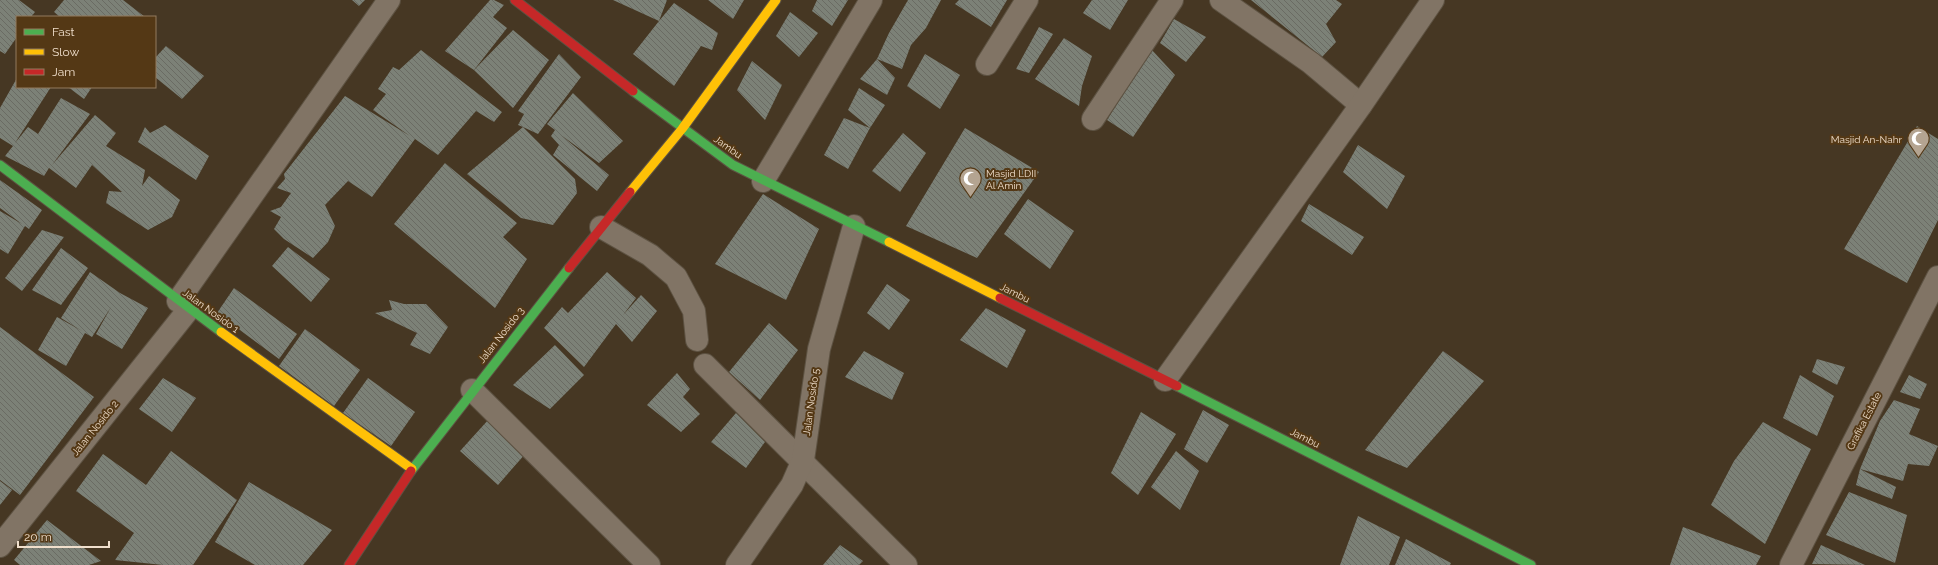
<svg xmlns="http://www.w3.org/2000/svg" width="1938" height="565" viewBox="0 0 1938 565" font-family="Raleway,sans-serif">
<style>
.building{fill:url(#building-back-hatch)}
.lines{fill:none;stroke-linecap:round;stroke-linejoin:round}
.street-casing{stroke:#5d5242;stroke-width:24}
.fast-casing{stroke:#5d5242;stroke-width:11}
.slow-casing{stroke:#5d5242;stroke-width:11}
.jam-casing{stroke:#5d5242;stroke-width:11}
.street{stroke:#817465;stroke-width:22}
.fast{stroke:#4caf50;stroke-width:9}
.slow{stroke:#ffc107;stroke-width:9}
.jam{stroke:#c62828;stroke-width:9}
.labels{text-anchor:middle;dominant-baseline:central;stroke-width:4;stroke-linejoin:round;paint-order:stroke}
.poi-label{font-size:10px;fill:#f0dfcc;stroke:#543815;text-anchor:end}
.street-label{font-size:10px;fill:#f0dfcc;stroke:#543815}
</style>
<defs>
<pattern id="building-back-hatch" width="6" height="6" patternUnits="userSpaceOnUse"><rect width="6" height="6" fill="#7c8177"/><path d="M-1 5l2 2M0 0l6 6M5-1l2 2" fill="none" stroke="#6a6b63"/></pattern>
</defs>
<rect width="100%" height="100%" fill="#463723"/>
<g class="building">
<path d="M0,0H19L35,12L31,17H17V37L5,54L0,51Z"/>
<path d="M64,0H123L145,17H60L54,12Z"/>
<path d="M352,0H365L359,6Z"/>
<path d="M490,0H494L504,5L493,17L507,28L474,70L445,51Z"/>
<path d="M613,0H667L659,21L674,3L718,33L712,50L701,46L674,86L633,54L659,21Z"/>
<path d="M708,0H744L733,19Z"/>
<path d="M817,0H848L832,26L812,11Z"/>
<path d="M908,0H941L926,28L911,45L902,69L877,59L889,33Z"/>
<path d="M959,0H1007L991,27L955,4Z"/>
<path d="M1092,0H1128L1110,30L1083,13Z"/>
<path d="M1251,0H1336L1342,4L1326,24L1336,42L1322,57Z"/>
<path d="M790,12L818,33L799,57L776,36Z"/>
<path d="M1174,19L1206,37L1186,62L1160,43Z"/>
<path d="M1039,27L1053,34L1029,73L1016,69Z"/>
<path d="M513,30L549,60L513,108L474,70Z"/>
<path d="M1064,38L1092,56L1082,86L1079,106L1035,79Z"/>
<path d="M166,46L204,76L182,99L155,77V58Z"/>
<path d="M1151,49L1175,75L1133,137L1107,120Z"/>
<path d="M421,50L502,112L494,122L476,111L438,155L415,139L372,197L348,181L325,205L335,226L328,242L313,258L284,239L274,229L281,217L270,211L281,207L291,193L277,188L285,179L284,174L345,96L410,136L373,110L386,94L378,89L393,67L399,70Z"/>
<path d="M559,54L581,77L538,134L523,127L575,179L577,193L553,225L521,218L467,174L523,127L518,125L524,114L518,111Z"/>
<path d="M925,54L960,75L940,109L907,86Z"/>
<path d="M877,59L895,78L887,95L860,79Z"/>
<path d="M752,61L782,85L765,120L737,90Z"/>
<path d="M17,78V87H51L15,143L28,127L38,134L61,98L90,114L52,165L95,115L116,133L106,146L145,170L142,186L149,176L180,200L172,217L148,230L106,203L109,191L122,192L92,165L76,188L49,168L44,176L5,156L13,146L0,138V108Z"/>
<path d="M68,87H92L84,99Z"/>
<path d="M859,88L885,105L870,128L848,110Z"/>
<path d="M573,93L623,141L599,163L561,135L609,175L597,191L553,155L559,145L551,136L555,130L547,124Z"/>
<path d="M844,118L870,128L848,169L824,155Z"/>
<path d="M165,125L209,156L196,180L138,142L145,127L150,133Z"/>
<path d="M1917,126L1938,139V220L1907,283L1844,249Z"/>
<path d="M965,128L1039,172L977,258L906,226Z"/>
<path d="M903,133L926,153L900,192L872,171Z"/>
<path d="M1358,145L1405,176L1387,209L1343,172Z"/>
<path d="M445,163L517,223L503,237L527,259L495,308L394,224Z"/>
<path d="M0,180L42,210L29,229L25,226L8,254L0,249V211L22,224L0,208Z"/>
<path d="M763,194L819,229L786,300L715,264Z"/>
<path d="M1028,199L1074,231L1050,269L1004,234Z"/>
<path d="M1309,204L1364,237L1352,255L1301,221Z"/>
<path d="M42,230L64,237L22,291L5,278Z"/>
<path d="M288,247L330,279L311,302L272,266Z"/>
<path d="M61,248L88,268L61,305L32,290Z"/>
<path d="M90,272L120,293L148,308L122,349L96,334L111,307L92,337L85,333L66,366L38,350L57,317L82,331L61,318Z"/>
<path d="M607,272L636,298L623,315L641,295L657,311L632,342L616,324L584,367L544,328L562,307L568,313Z"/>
<path d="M887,284L910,300L889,330L867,313Z"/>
<path d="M234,288L297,334L279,359L217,313Z"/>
<path d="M389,300L404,304H426L448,327L430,354L410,345L417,333L375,313L392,310Z"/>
<path d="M986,308L1026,330L1007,368L960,340Z"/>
<path d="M769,323L798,350L760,400L729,372Z"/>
<path d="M0,327L94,397L20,495L0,480Z"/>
<path d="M305,329L360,370L334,406L279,366Z"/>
<path d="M555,345L584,375L550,409L513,385Z"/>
<path d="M864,351L904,373L892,400L845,377Z"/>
<path d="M1443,351L1484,381L1407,468L1365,450Z"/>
<path d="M1817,359L1845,367L1837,385L1812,372Z"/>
<path d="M677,373L690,389L683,397L700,414L681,432L647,405Z"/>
<path d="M1800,375L1834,396L1817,436L1783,418Z"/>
<path d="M1909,375L1927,384L1920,399L1900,392Z"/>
<path d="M163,378L196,398L172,432L139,409Z"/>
<path d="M368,378L415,412L391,446L343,413Z"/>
<path d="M1894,400L1920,409L1909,434L1938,446L1929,466L1908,464L1903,481L1860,469L1896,487L1892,499L1856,485L1860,469L1880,421Z"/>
<path d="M1203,410L1229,425L1207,463L1184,449Z"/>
<path d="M1141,412L1176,434L1138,495L1111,473Z"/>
<path d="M736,413L765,442L746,468L711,442Z"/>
<path d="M489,419L526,453L498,485L460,451Z"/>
<path d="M1763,422L1811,449L1765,544L1711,505L1734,461Z"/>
<path d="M171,451L237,500L193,565H163L115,560L134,533L76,491L103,454L146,485Z"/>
<path d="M1176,451L1199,471L1180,510L1151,487Z"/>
<path d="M0,481L12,490L0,505Z"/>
<path d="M249,482L332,530L303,565H255L215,542Z"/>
<path d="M1849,492L1907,515L1895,563L1826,535Z"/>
<path d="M1358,516L1400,537L1389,565H1340Z"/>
<path d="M47,520L101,561L89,565H20L14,560Z"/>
<path d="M1683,527L1761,556L1756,565H1670Z"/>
<path d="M1406,539L1451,563L1450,565H1395Z"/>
<path d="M840,545L863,561L859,565H823Z"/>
<path d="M1821,545L1865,565L1812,564Z"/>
</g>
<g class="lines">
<defs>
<g id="street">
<path d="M1221,0L1311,63L1361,105"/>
<path d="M987,64L1027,0"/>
<path d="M1093,119L1172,0"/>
<path d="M763,181L871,0"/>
<path d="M601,227L650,255L676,277L694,311L697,340"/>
<path d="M178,301L389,0"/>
<path d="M705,365L906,565"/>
<path d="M1165,380L1361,105L1433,0"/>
<path d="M472,390L649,565"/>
<path d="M0,546L189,309"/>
<path d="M737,565L792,485L803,460L819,349L854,226"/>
<path d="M1791,565L1938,277"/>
</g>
<g id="fast">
<path d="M633,91L733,165L889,242"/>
<path d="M0,165L221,332"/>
<path d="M1177,386L1531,565"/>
<path d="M411,471L569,268"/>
</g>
<g id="slow">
<path d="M630,192L682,129L776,0"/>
<path d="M889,242L1000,298"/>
<path d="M221,332L412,469"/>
</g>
<g id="jam">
<path d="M515,0L633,91"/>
<path d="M569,268L630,192"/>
<path d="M1000,298L1177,386"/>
<path d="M349,565L411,471"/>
</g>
</defs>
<use href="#street" class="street-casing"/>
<use href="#fast" class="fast-casing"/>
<use href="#slow" class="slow-casing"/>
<use href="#jam" class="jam-casing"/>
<use href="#street" class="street"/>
<use href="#fast" class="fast"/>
<use href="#slow" class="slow"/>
<use href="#jam" class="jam"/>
</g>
<defs>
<symbol id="mosque-pin" viewBox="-11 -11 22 30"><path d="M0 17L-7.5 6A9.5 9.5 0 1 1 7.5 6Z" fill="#b4a491" stroke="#543815"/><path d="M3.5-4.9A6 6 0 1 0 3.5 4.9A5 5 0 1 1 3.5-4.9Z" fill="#fff"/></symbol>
</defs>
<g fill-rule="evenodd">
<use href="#mosque-pin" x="1906" y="126" width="25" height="34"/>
<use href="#mosque-pin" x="958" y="166" width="25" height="34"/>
</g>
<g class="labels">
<g class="poi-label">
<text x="1902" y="139">Masjid An-Nahr</text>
<text x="986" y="173" text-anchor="start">Masjid LDII<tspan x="986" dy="12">Al Amin</tspan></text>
</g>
<g class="street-label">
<text transform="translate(728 147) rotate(35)">Jambu</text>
<text transform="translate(1015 293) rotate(26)">Jambu</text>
<text transform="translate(211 311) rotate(36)">Jalan Nosido 1</text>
<text transform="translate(501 335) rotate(-52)">Jalan Nosido 3</text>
<text transform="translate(811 402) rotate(-82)">Jalan Nosido 5</text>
<text transform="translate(1864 421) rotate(-63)">Grafika Estate</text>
<text transform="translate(95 428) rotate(-51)">Jalan Nosido 2</text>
<text transform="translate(1305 438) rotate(27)">Jambu</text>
</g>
</g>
<rect x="16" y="16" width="140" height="72" fill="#543815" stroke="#927b5e"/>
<rect x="24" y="29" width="20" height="6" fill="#4caf50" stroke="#927b5e"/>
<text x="52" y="36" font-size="12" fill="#f0dfcc">Fast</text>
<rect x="24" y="49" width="20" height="6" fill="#ffc107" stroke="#927b5e"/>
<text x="52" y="56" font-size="12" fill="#f0dfcc">Slow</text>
<rect x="24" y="69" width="20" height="6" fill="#c62828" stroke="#927b5e"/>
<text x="52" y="76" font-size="12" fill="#f0dfcc">Jam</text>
<path d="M18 541v6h91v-6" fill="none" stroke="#f0dfcc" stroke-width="2"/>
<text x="24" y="541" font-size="12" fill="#f0dfcc" stroke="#543815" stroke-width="3" paint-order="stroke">20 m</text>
</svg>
